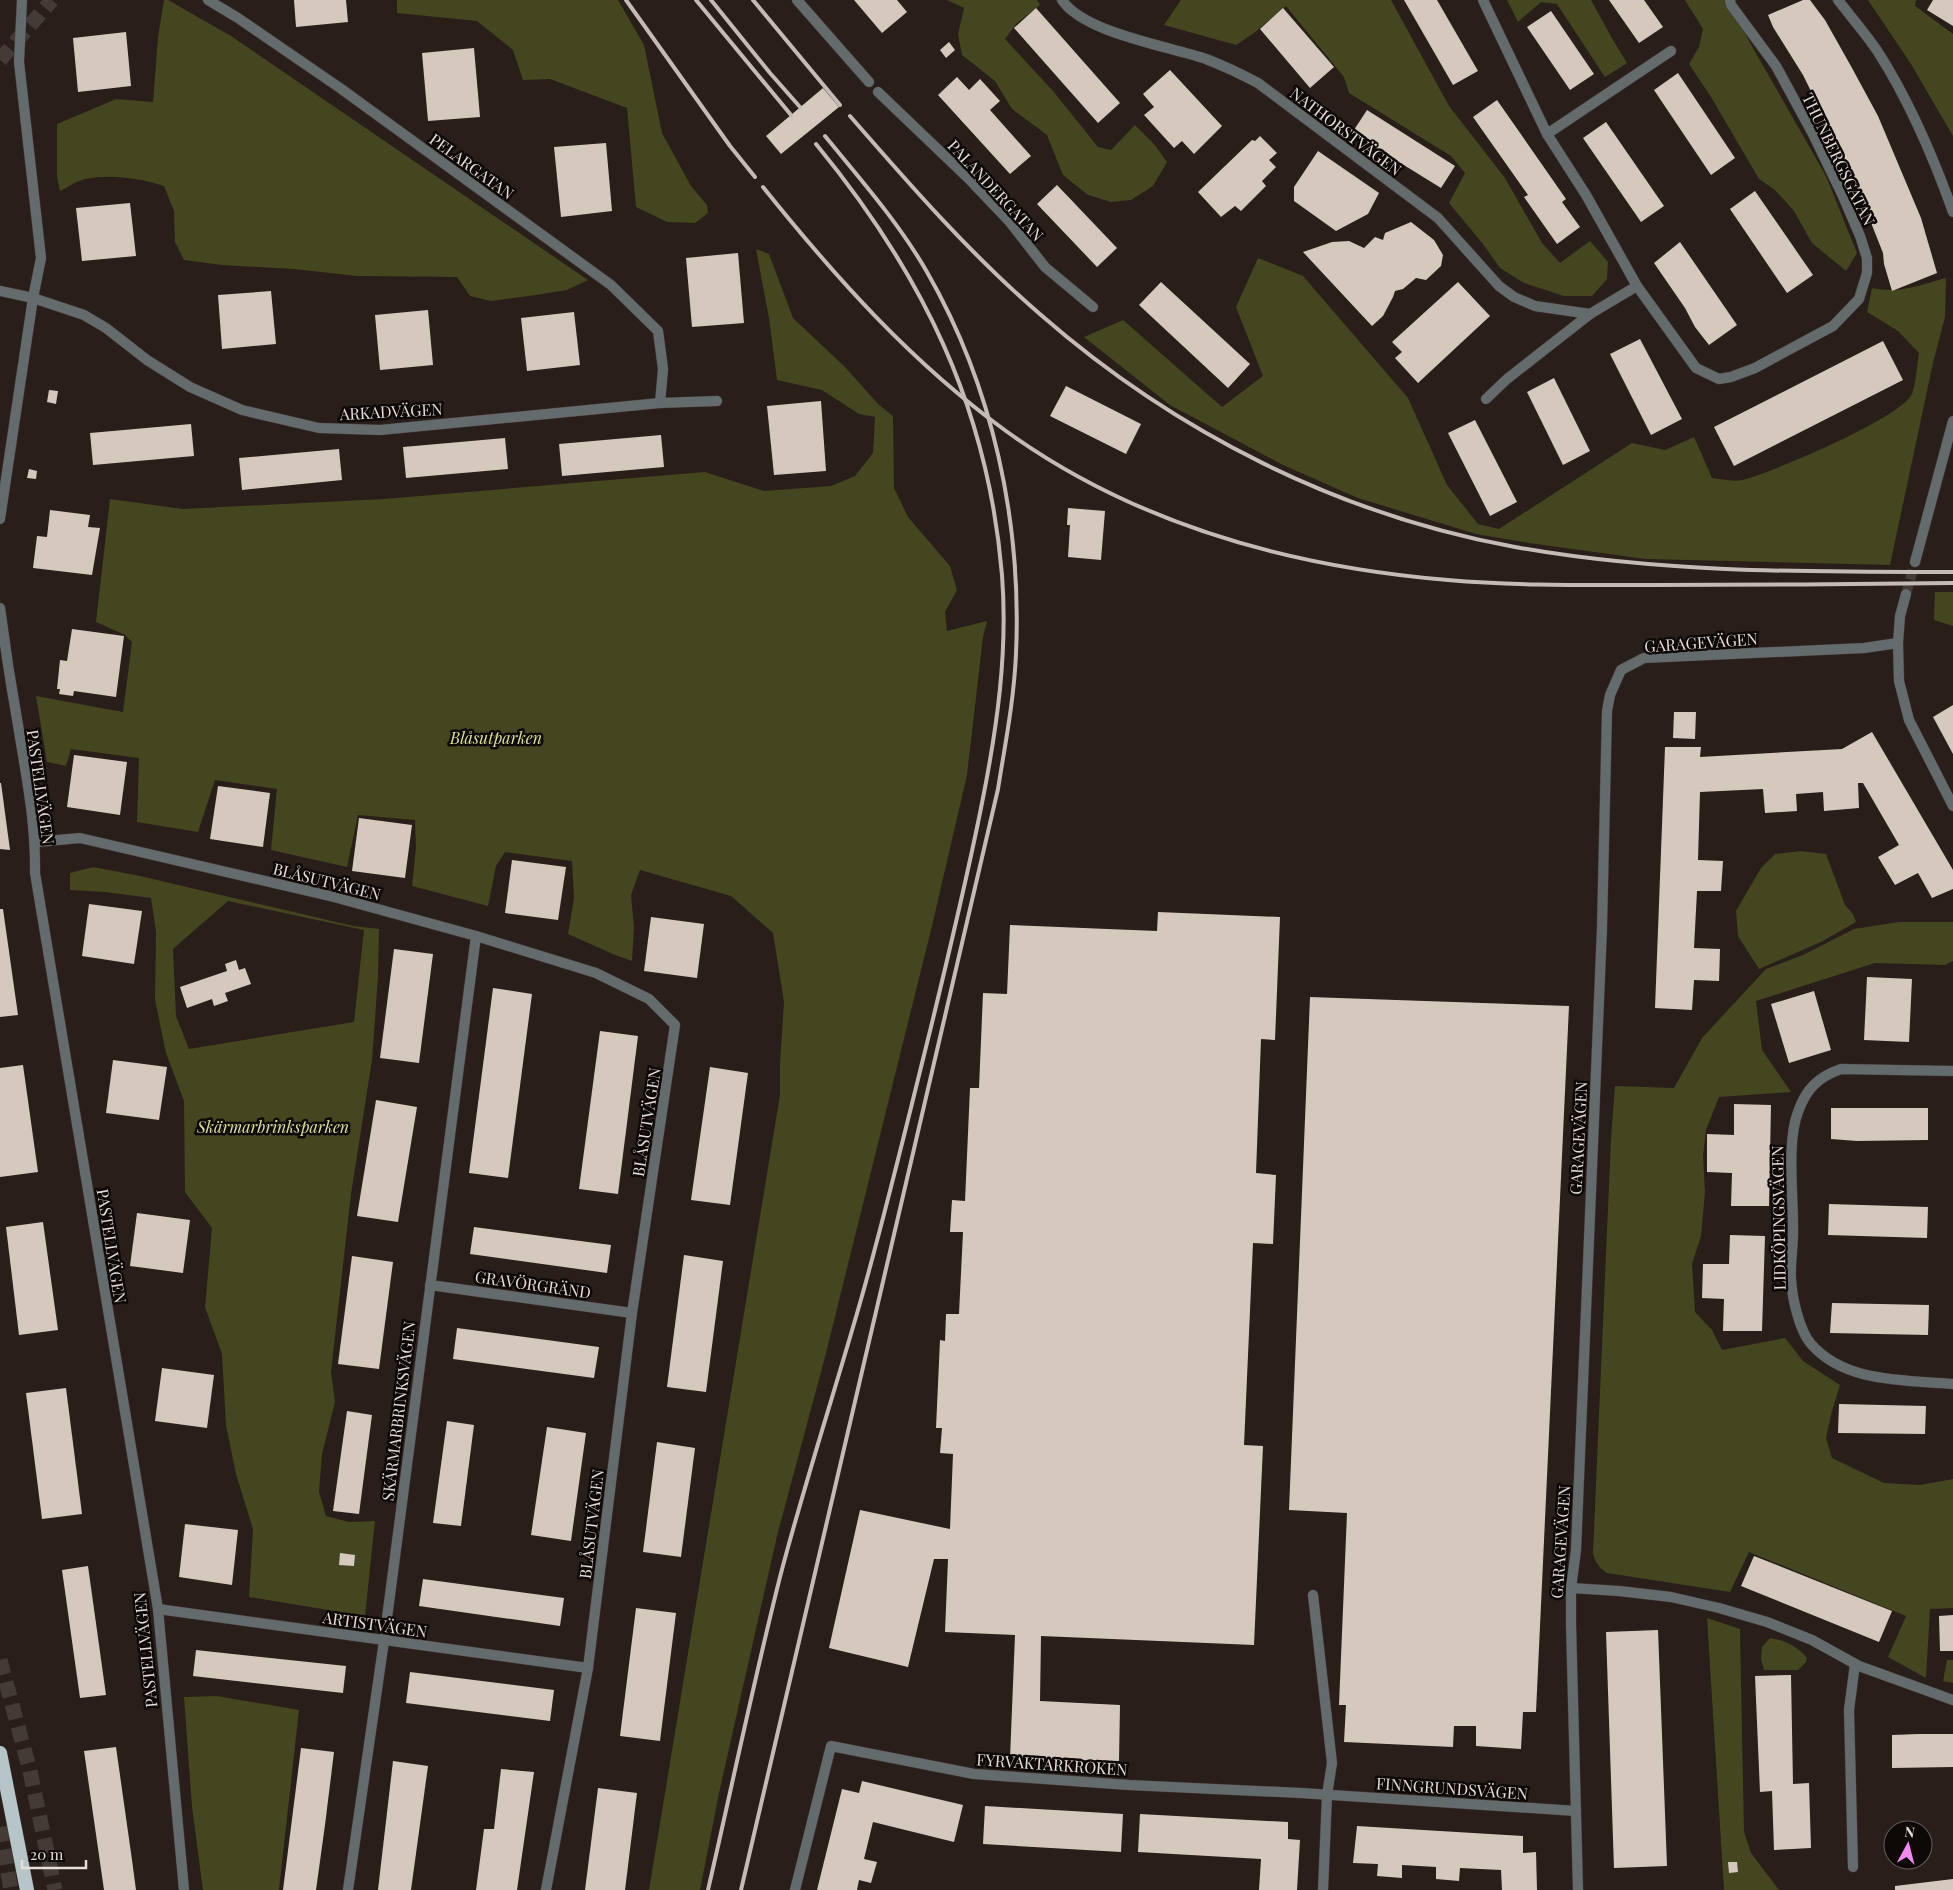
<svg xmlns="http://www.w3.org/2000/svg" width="1953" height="1890" viewBox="0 0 1953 1890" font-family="'Playfair Display',serif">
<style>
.green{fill:#43461e;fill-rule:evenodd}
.building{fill:#d5c9be}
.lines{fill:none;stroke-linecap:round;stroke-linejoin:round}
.tertiary-tunnel{stroke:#453b36;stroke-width:10;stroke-dasharray:10 5;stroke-linecap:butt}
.motorway-tunnel{stroke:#453b36;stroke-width:15;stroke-dasharray:15 8;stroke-linecap:butt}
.minor-casing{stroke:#433934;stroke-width:11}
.tertiary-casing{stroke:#433934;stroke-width:11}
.trunk-casing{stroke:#433934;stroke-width:15}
.minor{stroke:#646b6c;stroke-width:10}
.tertiary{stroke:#646b6c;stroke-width:10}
.trunk{stroke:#b6c6c8;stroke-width:14}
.rail{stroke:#c4bbb7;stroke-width:4}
.labels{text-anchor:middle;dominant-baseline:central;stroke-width:5;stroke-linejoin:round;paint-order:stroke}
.street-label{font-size:16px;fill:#e6deda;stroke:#0e0907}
.park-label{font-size:16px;font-style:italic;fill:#dce39b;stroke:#0e0907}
</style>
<rect width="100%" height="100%" fill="#291e19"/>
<g class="green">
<path d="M164,0H168L231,36L588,280L567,290L529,296L491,301L470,296L457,277L357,276L294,269L222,265L184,260L175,242L174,211L164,186C139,178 111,174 85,179C77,181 68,187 60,191L57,177V124L116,99L153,102L158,37Z"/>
<path d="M397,0H618L644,45L662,133L691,186L707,205L708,213L695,223L667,222L636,207L627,108L550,79L523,80L513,50L477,21L397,13Z"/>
<path d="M947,0H1037L1040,5L1017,23L1005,39L1053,91L1098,147L1111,150L1135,125L1154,144L1167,162L1153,186L1131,200L1111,202L1088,195L1063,175L1047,135L1012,109L995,81L962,55L958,34L964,8Z"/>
<path d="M1181,0H1391L1449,106L1505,178L1542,243L1560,263L1590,241L1608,262L1607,279L1592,296H1564L1524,283L1500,268L1483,244L1449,203L1465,173L1451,156L1349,93L1344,77L1286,6L1254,33L1236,45L1164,25Z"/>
<path d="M1507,0H1591L1613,40L1627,63L1605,77L1557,4L1541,2L1518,22Z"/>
<path d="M1685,0H1730L1749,41L1826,176L1857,253L1846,271L1812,243L1794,211L1775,190L1759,179L1711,97L1689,64L1699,47L1703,29Z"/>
<path d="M1868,0H1916L1915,6L1953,34V136L1911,64Z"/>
<path d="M756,249L769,254L793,318L845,367L879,405L893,416L894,488L908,517L950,566L957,590L945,612L947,631L987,621L983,637L967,775L932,926L825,1357L777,1536L719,1793L700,1890H649L780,1095V1063L784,1002L773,933L731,896L640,870L631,895L634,927L632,961L615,955L568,934L574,898L572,861L505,852L496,866L488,906L412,886L416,848L415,820L358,815L347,867L271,850L277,789L215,780L198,832L137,822L139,758L71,749L66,766L47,762L36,696L123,712L132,642L125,635L96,622L110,499L183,509L384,499L705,472L764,491L831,486L855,476L873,453L875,417L859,414L822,390L777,380L769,318Z"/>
<path d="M1258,258L1303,276L1408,398L1447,485L1478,524L1499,529L1632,443L1665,450L1694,437L1712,478C1721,479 1733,482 1742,480C1771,473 1901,418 1912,394C1916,384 1917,364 1919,353L1898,331L1867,312L1872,288C1902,294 1918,285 1946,278L1945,317L1933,363L1890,565L1645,559L1529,543L1476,534L1358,498L1283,465L1170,405L1084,337L1123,320L1222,407L1263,376L1236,307Z"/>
<path d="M1935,592H1953V626L1934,620Z"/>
<path d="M1800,851L1826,854L1845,905L1853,914L1856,922L1821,942L1759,969L1738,936L1736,911L1761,868L1775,854Z"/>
<path d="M93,867L140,876L353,926L379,929L378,977L372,1060L351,1194L331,1372L335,1402L322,1454L319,1492L326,1516L349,1522L375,1521L365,1616L249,1597L253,1529L236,1474L226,1425L222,1354L205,1307L212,1228L185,1192L184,1101L166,1053L155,1000L156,932L151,898L105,892L70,890V873ZM228,901L364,930L354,1022L189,1049L176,1016L173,949Z"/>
<path d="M1899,922H1953V961L1945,965L1875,963L1756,1001L1762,1050L1791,1092L1719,1097L1706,1130L1703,1156L1705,1192L1701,1236L1692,1264L1695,1312L1712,1330L1722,1350L1785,1338L1803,1361L1840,1385L1832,1411L1826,1438L1832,1458L1884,1483L1920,1485L1953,1479V1608L1930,1609L1926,1678L1888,1657L1906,1616L1749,1552L1730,1592L1607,1573C1599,1567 1595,1563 1593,1553L1611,1139L1615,1086L1674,1088L1702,1038L1766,969L1803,955L1854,929Z"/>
<path d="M1707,1618L1740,1629L1744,1832L1751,1853L1779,1890H1724Z"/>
<path d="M1770,1638C1785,1640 1798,1647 1807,1658L1806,1662L1798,1670H1764L1761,1659L1762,1647Z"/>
<path d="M1947,1660H1953V1683L1943,1681Z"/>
<path d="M217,1696L299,1710L279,1890H203L192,1807L184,1697Z"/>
</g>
<g class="building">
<path d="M294,0H346L348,22L296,27Z"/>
<path d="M854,0H897L907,12L882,33Z"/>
<path d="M1404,0H1437L1478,71L1453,85Z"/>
<path d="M1609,0H1644L1663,27L1639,43Z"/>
<path d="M1803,0H1810L1825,20L1852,68L1878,116L1921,218L1937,273L1892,291L1884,264L1883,253L1851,172L1803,75L1773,27L1768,15Z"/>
<path d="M1933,0H1953V26L1927,10Z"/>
<path d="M1036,8L1120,103L1098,123L1014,28Z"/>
<path d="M1283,8L1334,67L1310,88L1260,29Z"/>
<path d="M1551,11L1594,74L1570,90L1527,27Z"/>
<path d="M126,32L131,86L78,92L73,38Z"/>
<path d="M949,42L955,50L946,58L940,50Z"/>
<path d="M474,48L480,117L428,121L422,53Z"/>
<path d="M1170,70L1222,126L1194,154L1182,141L1174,148L1144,115L1154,107L1143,94Z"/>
<path d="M1678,73L1735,158L1711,175L1654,90Z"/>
<path d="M957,77L969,90L980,79L1000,101L990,110L1031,156L1010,174L938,95Z"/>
<path d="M823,88L839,107L781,154L766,136Z"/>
<path d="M1497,100L1566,199L1562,202L1580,227L1557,244L1524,197L1528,195L1473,117Z"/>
<path d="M1367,110L1455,166L1441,188L1352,133Z"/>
<path d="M1606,122L1664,206L1641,222L1583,138Z"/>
<path d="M1260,136L1277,153L1269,160L1276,167L1262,181L1266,186L1241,211L1235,206L1221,217L1198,192L1252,140L1255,141Z"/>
<path d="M606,143L612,211L561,217L554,147Z"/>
<path d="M1318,151L1379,193L1368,214L1336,231L1294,201V187Z"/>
<path d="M1057,185L1117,248L1097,267L1037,204Z"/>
<path d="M1755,191L1813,275L1787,293L1730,209Z"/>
<path d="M130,203L136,256L82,261L76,208Z"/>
<path d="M1411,222L1434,240L1443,255L1441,266L1426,280L1416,278L1403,289L1395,291L1393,297L1383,316L1372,326L1303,252L1332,242L1349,241L1364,248L1375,237L1383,240L1385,233Z"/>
<path d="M1680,242L1737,325L1709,345L1695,327L1685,308L1654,263Z"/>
<path d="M738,253L744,323L692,327L686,258Z"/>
<path d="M1161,282L1250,364L1228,388L1139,305Z"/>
<path d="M1458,282L1490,316L1418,383L1395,358L1402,352L1392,342Z"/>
<path d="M271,291L276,344L222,349L218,295Z"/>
<path d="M428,310L433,365L380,370L375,315Z"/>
<path d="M574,312L580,365L527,371L521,318Z"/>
<path d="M1640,339L1682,419L1651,435L1610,354Z"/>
<path d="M1883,341L1903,380L1734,466L1714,427Z"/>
<path d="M1554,378L1590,451L1563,465L1527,392Z"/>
<path d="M1066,386L1141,424L1126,454L1050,416Z"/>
<path d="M49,390L58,391L56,404L47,402Z"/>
<path d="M821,401L826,471L774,475L767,406Z"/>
<path d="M1475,420L1517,502L1490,516L1448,433Z"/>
<path d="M191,424L194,456L93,465L90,433Z"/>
<path d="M661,435L664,467L562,476L559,444Z"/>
<path d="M505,438L508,469L406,478L403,447Z"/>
<path d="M339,449L342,480L242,490L239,458Z"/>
<path d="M29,469L37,471L36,479L27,478Z"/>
<path d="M1068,508L1105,511L1101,560L1068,557L1070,525H1067Z"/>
<path d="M50,510L90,515L88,527L100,528L92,575L33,568L37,536L47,537Z"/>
<path d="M72,629L124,636L116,697L74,691L73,696L59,694L60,689H57L60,660L67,661Z"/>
<path d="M1953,705V754L1933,717Z"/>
<path d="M1674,712H1696L1695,739L1673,738Z"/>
<path d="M1872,732L1953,870V889L1932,898L1918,873L1895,885L1878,857L1899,845L1863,783H1858L1859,808L1824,811L1823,792L1796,794L1797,811L1765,813L1763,789L1700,792L1698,860L1723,861L1721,891H1697L1694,948L1720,949L1719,981L1694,980L1692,1010L1655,1008L1665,747H1701L1700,757L1842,749Z"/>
<path d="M74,755L127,762L120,815L67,807Z"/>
<path d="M0,783H1L10,850L0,849Z"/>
<path d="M218,786L270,793L263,847L210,839Z"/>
<path d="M359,818L412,825L405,878L352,871Z"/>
<path d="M512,860L566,867L558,920L505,913Z"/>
<path d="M89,904L142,911L134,964L82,956Z"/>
<path d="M0,909H3L18,1015L0,1017Z"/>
<path d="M1158,912L1280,917L1275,1040L1261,1039L1256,1173L1276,1175L1273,1244L1253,1243L1244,1445L1263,1446L1254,1645L1041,1636L1040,1701L1120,1705L1119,1761L1010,1758L1015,1635L945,1632L948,1559H934L908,1667L829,1648L860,1510L950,1529L953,1454L940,1453L942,1428H936L940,1340L945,1341L946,1314H959L963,1232H950L952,1200L965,1201L970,1088H979L983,993L1007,994L1010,925L1157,931Z"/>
<path d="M651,917L704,924L697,978L644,971Z"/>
<path d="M394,949L433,954L419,1063L380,1058Z"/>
<path d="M236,960L239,970L245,968L251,984L225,993L228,1001L214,1006L212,999L187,1008L180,987L227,971L225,964Z"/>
<path d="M1867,977L1912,979L1909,1042L1864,1040Z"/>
<path d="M493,988L532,994L508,1178L469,1173Z"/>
<path d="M1814,991L1831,1050L1789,1063L1771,1004Z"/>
<path d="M1310,997L1569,1006L1536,1712H1523L1521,1749L1476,1746V1726H1454L1453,1747L1344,1742L1346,1705H1339L1347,1513L1289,1510Z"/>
<path d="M600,1031L638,1036L618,1194L579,1189Z"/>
<path d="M113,1060L167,1067L159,1120L106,1113Z"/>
<path d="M23,1065L38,1172L0,1177V1068Z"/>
<path d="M710,1067L748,1073L730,1205L691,1200Z"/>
<path d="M376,1100L417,1107L398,1222L357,1216Z"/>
<path d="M1734,1104L1771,1105L1769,1206H1731L1732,1173L1707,1172V1134L1734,1135Z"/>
<path d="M1831,1108H1928V1140L1857,1141L1831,1139Z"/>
<path d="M1829,1204L1928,1207L1927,1238L1828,1235Z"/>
<path d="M137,1213L190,1220L183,1273L130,1266Z"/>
<path d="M43,1222L58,1330L19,1335L6,1227Z"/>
<path d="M474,1227L611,1245L607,1273L470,1254Z"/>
<path d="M1730,1235L1765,1236L1762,1331H1723L1724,1299L1702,1298L1703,1264H1729Z"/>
<path d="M684,1255L723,1261L706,1392L667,1387Z"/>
<path d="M352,1256L393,1262L379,1369L338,1364Z"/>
<path d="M1832,1303L1929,1305L1928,1335L1830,1333Z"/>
<path d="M457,1328L599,1347L594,1378L453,1359Z"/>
<path d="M162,1368L214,1375L207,1428L155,1421Z"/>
<path d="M66,1388L82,1514L42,1519L26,1393Z"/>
<path d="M1839,1404L1926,1406L1925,1434L1838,1433Z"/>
<path d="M347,1411L372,1415L359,1514L333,1511Z"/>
<path d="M447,1421L474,1425L461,1526L433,1523Z"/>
<path d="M547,1427L586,1433L571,1541L531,1535Z"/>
<path d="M657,1442L695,1448L681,1557L643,1552Z"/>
<path d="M185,1524L238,1530L232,1585L179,1577Z"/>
<path d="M340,1553L355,1555L354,1566L339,1565Z"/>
<path d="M1754,1556L1892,1611L1879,1642L1741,1586Z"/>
<path d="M88,1566L106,1695L80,1698L62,1570Z"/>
<path d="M423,1579L564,1598L560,1626L419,1606Z"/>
<path d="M636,1608L676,1613L660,1741L620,1736Z"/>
<path d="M1953,1615V1651H1940L1939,1616Z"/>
<path d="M1658,1630L1667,1866L1614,1868L1606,1632Z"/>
<path d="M196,1650L346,1666L343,1693L193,1676Z"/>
<path d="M410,1672L554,1690L550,1721L406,1703Z"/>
<path d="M1791,1675L1793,1784L1809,1783L1811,1848L1774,1850L1772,1791L1760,1792L1755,1676Z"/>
<path d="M1918,1734H1953V1767L1892,1768V1735Z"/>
<path d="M116,1747L132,1860L136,1890H104L84,1751Z"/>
<path d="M301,1748L334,1752L325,1825L316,1890H283Z"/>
<path d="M393,1761L428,1766L411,1890H378Z"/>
<path d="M501,1769L534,1772L517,1890H476L484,1829H494Z"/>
<path d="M862,1781L963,1805L954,1842L873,1822L864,1859L877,1862L871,1883L859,1880L857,1890H817L842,1789L859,1793Z"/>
<path d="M598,1788L637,1793L625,1890H585Z"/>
<path d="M985,1806L1123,1814L1121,1852L983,1844Z"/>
<path d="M1140,1814L1288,1822V1839L1300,1840L1297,1890H1259L1261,1859L1138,1852Z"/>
<path d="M1357,1826L1523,1836V1853L1536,1852L1537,1890H1502L1501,1870L1460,1868L1459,1881L1436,1879V1867L1402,1865V1878L1377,1876L1378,1864L1353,1863Z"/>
<path d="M1728,1862H1737L1738,1872L1729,1873Z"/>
<path d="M1953,1879V1890H1895V1886Z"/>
</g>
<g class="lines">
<path class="tertiary-tunnel" d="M1906,594L1915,562"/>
<g class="motorway-tunnel">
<path d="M0,60L52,0"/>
<path d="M0,1660L30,1771L55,1890"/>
<path d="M0,1827L11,1890"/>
</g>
<defs>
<g id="minor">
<path d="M797,0L869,82"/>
<path d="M1062,0C1084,33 1168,46 1206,59C1224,66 1241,74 1258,83L1438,218L1499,286L1514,297L1535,306L1590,314L1637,286"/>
<path d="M1483,0L1547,134L1586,195L1637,286L1696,368L1719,379L1731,377L1755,368L1833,326L1859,299L1867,273V258L1860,236L1842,194L1813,134L1776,66L1731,5L1730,0"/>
<path d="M878,92L970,180L1009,221L1045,267L1093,307"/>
<path d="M1547,134L1671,51"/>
<path d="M0,291L33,298L84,315L106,328L147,360L190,387L242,410L319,428L380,430L660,403L663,369L658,331L611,285L340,88L238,18L208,0"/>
<path d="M1486,399L1507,379L1590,314"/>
<path d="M660,403L717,401"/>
<path d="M0,519L33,298L41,258L19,62L22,0"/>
<path d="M0,608C5,647 11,686 18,725C26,775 36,823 35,873L158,1609L184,1890"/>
<path d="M1898,643L1899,681L1909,720L1953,806"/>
<path d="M36,842L80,838L334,897L476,936L596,973L649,999L675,1025L632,1313L588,1668L546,1890"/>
<path d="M1953,1071L1841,1069C1818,1077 1806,1089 1798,1112C1786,1143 1794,1200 1793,1234C1793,1248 1790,1264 1791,1279C1792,1297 1799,1330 1811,1344C1845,1383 1905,1380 1953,1384"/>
<path d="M430,1285L632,1313"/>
<path d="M1571,1588L1619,1591L1671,1597L1719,1608L1767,1622L1812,1640L1859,1666L1953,1700"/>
<path d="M1313,1595L1332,1763L1327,1795L1323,1890"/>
<path d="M158,1609L588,1668"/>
<path d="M1853,1867L1849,1710L1855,1664"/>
<path d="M348,1890L384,1641L476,936"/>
<path d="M795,1890L831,1746L974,1774L1129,1785L1301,1793L1576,1811"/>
</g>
<g id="tertiary">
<path d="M1838,0C1851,17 1866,34 1878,52C1910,102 1933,156 1953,212"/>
<path d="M1915,562L1953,421"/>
<path d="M1578,1890L1571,1624V1588L1576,1550L1602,928L1607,711L1610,695L1621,670L1644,658L1864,648L1898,643L1900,616L1906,594"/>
</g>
<path id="trunk" d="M0,1753L27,1890"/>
</defs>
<use href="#minor" class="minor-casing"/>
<use href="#tertiary" class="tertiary-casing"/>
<use href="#trunk" class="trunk-casing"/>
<use href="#minor" class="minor"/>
<use href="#tertiary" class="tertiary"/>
<use href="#trunk" class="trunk"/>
<g class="rail">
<path d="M626,0L730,146L755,177"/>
<path d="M696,0L791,115"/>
<path d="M711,0L770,73L800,107"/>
<path d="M753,0L840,105"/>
<path d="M850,116C910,185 971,255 1041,315C1175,432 1339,515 1515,547C1659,573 1807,572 1953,572"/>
<path d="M763,187C836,278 912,363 1006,431C1135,524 1292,567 1448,580C1516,586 1585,585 1654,585C1754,585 1853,584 1953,583"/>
<path d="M708,1890C732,1786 754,1680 780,1577C804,1485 834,1394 860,1303C886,1212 908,1119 931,1027C949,953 967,879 982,803C997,728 1008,652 1002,575C988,407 922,273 816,144"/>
<path d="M741,1890L998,789C1005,745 1014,700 1016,654C1022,522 993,387 927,272C899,223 861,180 825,136"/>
</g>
</g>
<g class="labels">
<g class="street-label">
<text transform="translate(1346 131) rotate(37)">NATHORSTVÄGEN</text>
<text transform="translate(1839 159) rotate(64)">THUNBERGSGATAN</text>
<text transform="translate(472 166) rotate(36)">PELARGATAN</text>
<text transform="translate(996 190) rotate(47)">PALANDERGATAN</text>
<text transform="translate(391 411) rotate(-3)">ARKADVÄGEN</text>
<text transform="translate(1701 642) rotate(-4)">GARAGEVÄGEN</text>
<text transform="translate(41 787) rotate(82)">PASTELLVÄGEN</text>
<text transform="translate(327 881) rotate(14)">BLÅSUTVÄGEN</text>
<text transform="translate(646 1122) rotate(-81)">BLÅSUTVÄGEN</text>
<text transform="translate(1578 1138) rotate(-87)">GARAGEVÄGEN</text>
<text transform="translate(1778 1218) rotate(-91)">LIDKÖPINGSVÄGEN</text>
<text transform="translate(112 1246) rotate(81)">PASTELLVÄGEN</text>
<text transform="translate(533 1284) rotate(8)">GRAVÖRGRÄND</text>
<text transform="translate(398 1411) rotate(-83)">SKÄRMARBRINKSVÄGEN</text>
<text transform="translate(591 1524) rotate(-83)">BLÅSUTVÄGEN</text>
<text transform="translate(1560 1542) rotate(-86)">GARAGEVÄGEN</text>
<text transform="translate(375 1624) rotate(8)">ARTISTVÄGEN</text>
<text transform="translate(145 1650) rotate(-96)">PASTELLVÄGEN</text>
<text transform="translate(1052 1764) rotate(4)">FYRVAKTARKROKEN</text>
<text transform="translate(1452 1788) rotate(4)">FINNGRUNDSVÄGEN</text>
</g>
<g class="park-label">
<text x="496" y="737">Blåsutparken</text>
<text x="273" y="1126">Skärmarbrinksparken</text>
</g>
</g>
<g transform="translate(1908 1845) rotate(7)"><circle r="24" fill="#0e0907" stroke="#645e5b"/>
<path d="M0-4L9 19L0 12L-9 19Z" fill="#f38af1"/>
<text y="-8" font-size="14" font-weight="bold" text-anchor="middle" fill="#e6deda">N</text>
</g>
<path d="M22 1860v8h64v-8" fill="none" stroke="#e6deda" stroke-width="2.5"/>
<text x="30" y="1860" font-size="15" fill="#e6deda" stroke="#0e0907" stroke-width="4" paint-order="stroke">20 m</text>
</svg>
